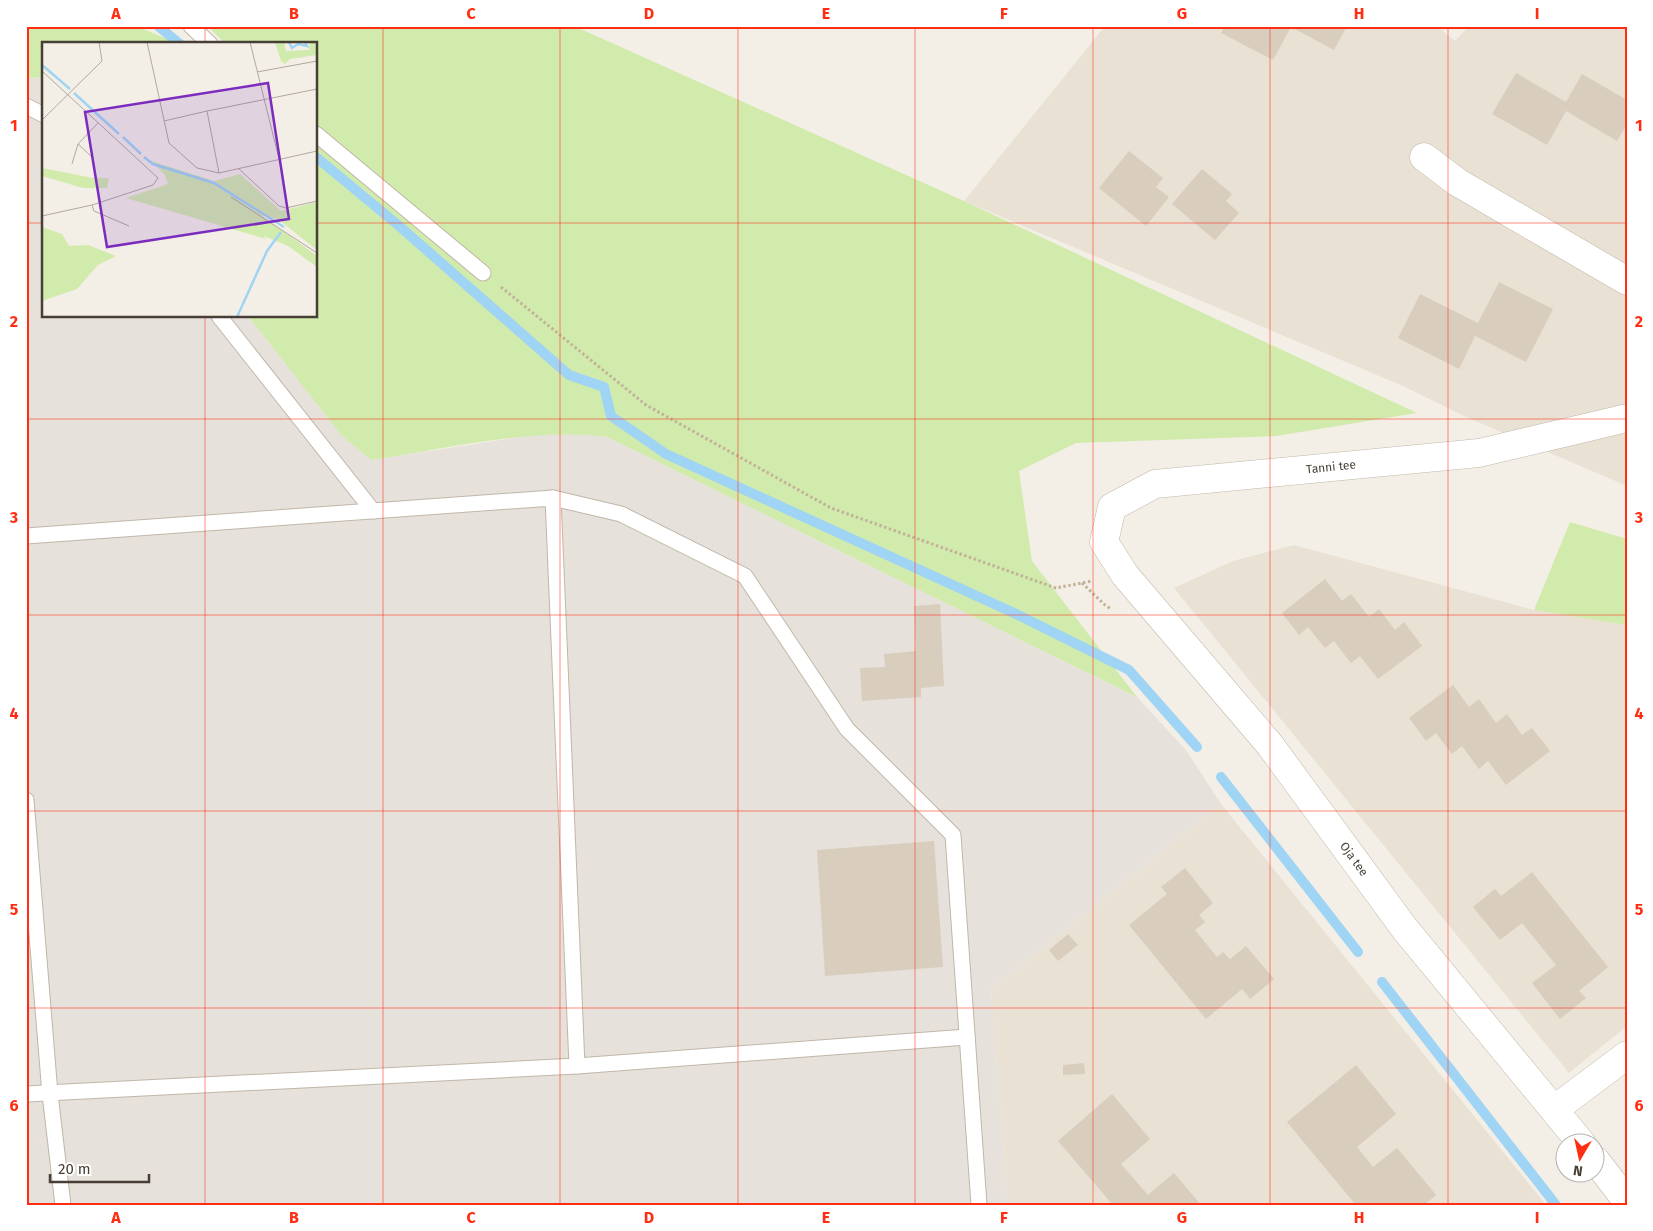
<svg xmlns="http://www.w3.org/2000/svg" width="1653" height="1231" viewBox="0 0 1653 1231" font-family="'Fira Sans',sans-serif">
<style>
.residential{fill:#e8e1d4}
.industrial{fill:#e6e1db}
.green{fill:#d1ebac}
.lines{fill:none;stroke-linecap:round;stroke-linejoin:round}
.stream{stroke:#9fd4f4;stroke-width:10}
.building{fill:#d9cdbe}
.service-casing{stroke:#c0b7a8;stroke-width:17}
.minor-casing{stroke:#c0b7a8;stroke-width:29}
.path{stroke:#c3b298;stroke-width:3;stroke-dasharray:2.5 2.5;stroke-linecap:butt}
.service{stroke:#fff;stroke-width:15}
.minor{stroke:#fff;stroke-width:28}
.grid{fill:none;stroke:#ff2d12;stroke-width:1;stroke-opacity:0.55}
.labels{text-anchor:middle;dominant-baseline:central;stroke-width:5;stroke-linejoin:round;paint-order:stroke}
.street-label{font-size:12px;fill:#473f35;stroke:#fff}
.inset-river{fill:none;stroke:#9fd4f4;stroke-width:2.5}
.inset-road{fill:none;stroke:#afa99f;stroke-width:1}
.view{fill:#7b2cbf;fill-opacity:0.15;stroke:#7b2cbf;stroke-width:2.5}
.inset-edge{fill:none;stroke:#473f35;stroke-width:2.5}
.neatline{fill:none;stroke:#ff2d12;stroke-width:2}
.grid-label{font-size:16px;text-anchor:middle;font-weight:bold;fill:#ff2d12}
</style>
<rect width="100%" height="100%" fill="#f4efe6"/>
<g class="residential">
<path d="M1105,26H1437L1455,41L1469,26H1627V486L1464,416L1403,386L964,201Z"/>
<path d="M1294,545L1534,610L1627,625V1026L1569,1073L1174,588L1233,561Z"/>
<path d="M1221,804L1546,1205H1008L991,990Z"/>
</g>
<path class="industrial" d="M44,77V316H248L341,435L371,460L532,435L578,433L607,437L1137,697L1186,750L1221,804L991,990L1008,1205H26V78Z"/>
<g class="green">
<path d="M26,26H136L180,44H44V77L26,78Z"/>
<path d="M207,26H574L964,201L1417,413L1276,436L1076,443L1019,471L1032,561L1137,697L607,437C532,427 446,449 371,460L341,435L248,316H316V44H226Z"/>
<path d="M1570,522L1627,539V625L1534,610Z"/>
</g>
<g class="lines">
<g class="stream">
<path d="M158,26L180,44"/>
<path d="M316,157L398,225L569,375L604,387L611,416L666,454L1014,613L1129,670L1197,747"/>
<path d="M1221,777L1358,952"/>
<path d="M1382,982L1556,1205"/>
</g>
</g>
<g class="building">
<path d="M1225,26H1347L1334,50L1291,27L1273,60L1221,33Z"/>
<path d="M1516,73L1566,102L1582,74L1627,100V124L1617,141L1566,111L1547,145L1492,114Z"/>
<path d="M1129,151L1163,178L1156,187L1169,197L1146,226L1099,188Z"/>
<path d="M1202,169L1232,194L1226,201L1239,213L1215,240L1172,204Z"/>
<path d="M1499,282L1553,309L1526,362L1475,336L1459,369L1398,338L1420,294L1478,323Z"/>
<path d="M1325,579L1342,601L1351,594L1369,617L1379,609L1395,630L1404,622L1422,646L1378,679L1360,656L1351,663L1334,641L1325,648L1308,627L1299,635L1282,613Z"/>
<path d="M940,604L944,686L921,688V697L862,701L860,668L885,667L884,654L916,651L914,606Z"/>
<path d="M1453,685L1469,707L1479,699L1496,723L1507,714L1522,735L1532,728L1550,751L1506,785L1488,761L1479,769L1462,746L1452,754L1436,733L1426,741L1409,718Z"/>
<path d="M934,841L943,967L825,976L817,850Z"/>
<path d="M1185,868L1213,903L1199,915L1205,922L1195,930L1217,957L1223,952L1230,959L1246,946L1274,979L1250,999L1242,989L1206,1019L1129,925L1167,894L1161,887Z"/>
<path d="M1532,872L1608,967L1579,991L1586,998L1560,1019L1532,983L1556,965L1522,923L1500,940L1473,907L1495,889L1501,896Z"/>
<path d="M1068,934L1078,945L1058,961L1049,950Z"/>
<path d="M1084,1063L1085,1074L1063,1075V1065Z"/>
<path d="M1356,1065L1396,1114L1357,1147L1373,1167L1397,1148L1436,1195L1424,1205H1356L1287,1122Z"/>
<path d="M1112,1094L1150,1139L1121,1164L1148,1195L1174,1173L1201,1205H1113L1058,1141Z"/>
</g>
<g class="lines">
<defs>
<g id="service">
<path d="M191,26L210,44"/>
<path d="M26,106L44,115"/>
<path d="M316,134L483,273"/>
<path d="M219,316L373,511"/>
<path d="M553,498L621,514L745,576L847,729L953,835L979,1205"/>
<path d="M26,536L553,498L577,1066L26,1094"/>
<path d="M26,800L50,1094L63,1205"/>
<path d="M577,1066L967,1037"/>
</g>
<g id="minor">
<path d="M1424,157L1457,182L1627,281"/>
<path d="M1555,1109L1627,1055"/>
<path d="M1582,1144L1405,929L1270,745L1125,575L1104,542L1112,507L1155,484L1479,453L1627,418"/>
<path d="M1596,1161L1627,1201"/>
</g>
</defs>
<use href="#service" class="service-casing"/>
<use href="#minor" class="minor-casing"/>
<g class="path">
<path d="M501,287L646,405L831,508L1056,588L1092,581"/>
<path d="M1082,583L1105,605L1111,609"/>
</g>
<use href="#service" class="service"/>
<use href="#minor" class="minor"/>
</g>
<path class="grid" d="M205,26V44M383,26V1205M560,26V1205M738,26V1205M915,26V1205M1093,26V1205M1270,26V1205M1448,26V1205M26,223H44M316,223H1627M205,316V1205M26,419H1627M26,615H1627M26,811H1627M26,1008H1627"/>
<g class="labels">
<g class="street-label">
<text transform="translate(1331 467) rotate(-6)">Tanni tee</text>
<text transform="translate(1354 859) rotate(54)">Oja tee</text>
</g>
</g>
<g transform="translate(42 42)">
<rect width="275" height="275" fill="#f4efe6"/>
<path d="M233,0H242L244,9L267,8L268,0H275V13L248,17L243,22L239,19ZM109,119L172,139L198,132L239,169L275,160V208L236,177L219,173L275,214V225L246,204L222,194L224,197L84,156L126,142L123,133ZM0,126L51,136H67L65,146H41L0,134ZM0,185L20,192L27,204L46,203L74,214L56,223L35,247L0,259Z" fill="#d1ebac"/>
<path class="inset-river" d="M247,0L250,6L256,2L265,4L263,0M0,23L28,47M32,51L77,92M81,95L99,112M102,115L111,122L172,141L242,185M195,275L225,209L239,190"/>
<path class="inset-road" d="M105,0L127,101L155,126L177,131M208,0L237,117M0,29L116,136L111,143L50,163L0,174M215,30L275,19M275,47L165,69L177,131L275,109M0,78L60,19L57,0M122,79L165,69M51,116L36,102L56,81M30,122L36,102M197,127L237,164L244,166L275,159M189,155L275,211M50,163L52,169L87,184"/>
<path class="view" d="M226,41L247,177L65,205L43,70Z"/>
<rect width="275" height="275" class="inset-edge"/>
</g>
<rect width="1653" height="1231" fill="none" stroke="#ffffff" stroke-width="55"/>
<g transform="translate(1580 1158) rotate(189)"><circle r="24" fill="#ffffff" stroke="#b5b2ae"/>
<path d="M0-4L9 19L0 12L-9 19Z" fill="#ff2d12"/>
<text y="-8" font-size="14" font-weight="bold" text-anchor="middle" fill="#473f35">N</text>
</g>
<path d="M50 1174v8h99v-8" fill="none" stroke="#473f35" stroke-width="2.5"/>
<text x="58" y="1174" font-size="15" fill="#473f35" stroke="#ffffff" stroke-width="4" paint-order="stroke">20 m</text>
<rect x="28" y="28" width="1598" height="1176" class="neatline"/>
<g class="grid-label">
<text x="116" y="19">A</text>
<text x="294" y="19">B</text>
<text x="471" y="19">C</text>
<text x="649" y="19">D</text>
<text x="826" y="19">E</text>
<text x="1004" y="19">F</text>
<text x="1182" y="19">G</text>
<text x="1359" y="19">H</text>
<text x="1537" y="19">I</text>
<text x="14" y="131">1</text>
<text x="1639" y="131">1</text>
<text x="14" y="327">2</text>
<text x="1639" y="327">2</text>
<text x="14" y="523">3</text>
<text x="1639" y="523">3</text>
<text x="14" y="719">4</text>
<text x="1639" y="719">4</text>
<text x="14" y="915">5</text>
<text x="1639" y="915">5</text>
<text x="14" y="1111">6</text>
<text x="1639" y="1111">6</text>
<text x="116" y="1223">A</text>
<text x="294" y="1223">B</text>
<text x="471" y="1223">C</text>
<text x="649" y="1223">D</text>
<text x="826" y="1223">E</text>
<text x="1004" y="1223">F</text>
<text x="1182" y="1223">G</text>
<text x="1359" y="1223">H</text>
<text x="1537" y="1223">I</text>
</g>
</svg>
